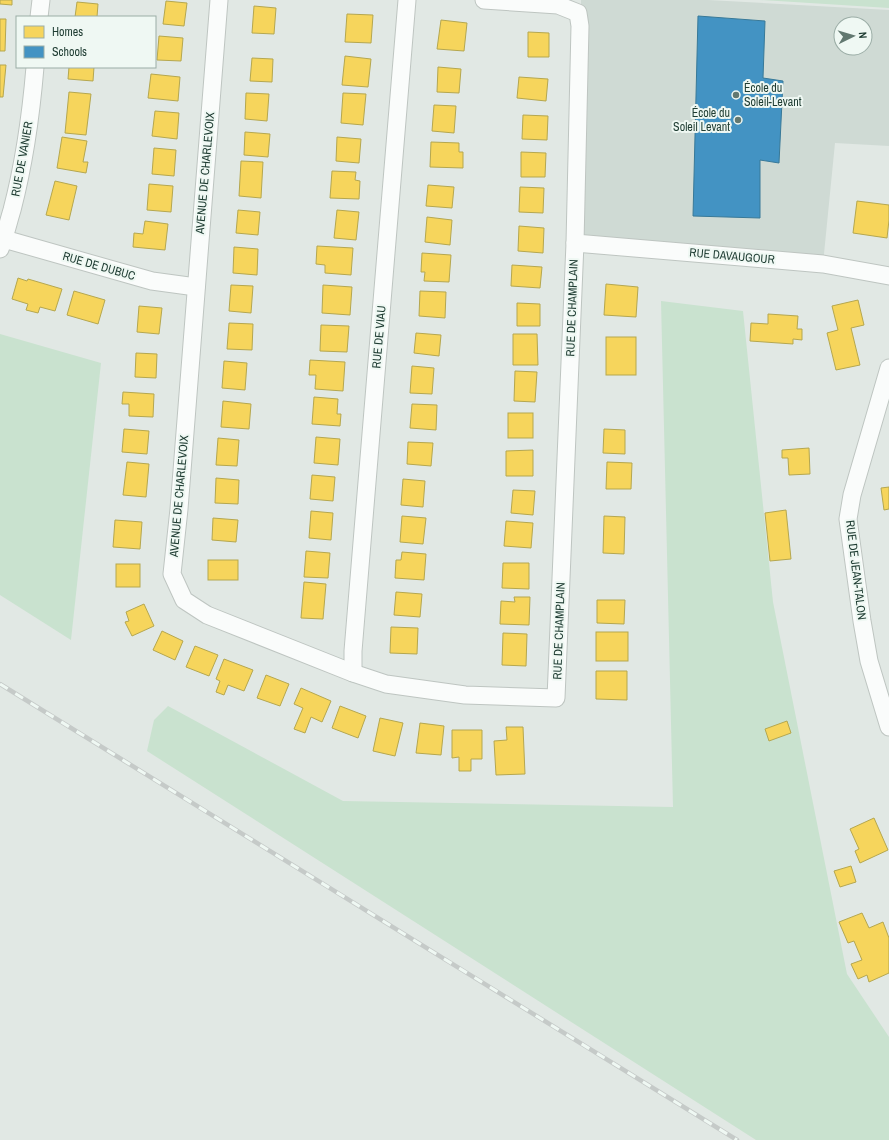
<svg xmlns="http://www.w3.org/2000/svg" width="889" height="1140" viewBox="0 0 889 1140" font-family="'Archivo Narrow',sans-serif">
<style>
.built{fill:#cfdad4;fill-rule:evenodd}
.green{fill:#c9e2cf}
.homes{fill:#f6d55c;stroke:#b5a74f}
.schools{fill:#4393c3;stroke:#387998}
.lines{fill:none;stroke-linecap:round;stroke-linejoin:round}
.street-casing{stroke:#bec5c1;stroke-width:19}
.street{stroke:#fafcfb;stroke-width:17}
.rail-casing{stroke:#c5cac8;stroke-width:4.5}
.rail{stroke:#eff8f3;stroke-width:3;stroke-dasharray:9;stroke-linecap:butt}
.poi-dot{fill:#627870;stroke:#eff8f3;stroke-width:1.5}
.labels{text-anchor:middle;dominant-baseline:central;stroke-width:4;stroke-linejoin:round;paint-order:stroke}
.poi-label{font-size:12px;fill:#1e3c32;stroke:#eff8f3;text-anchor:start}
.street-label{font-size:12px;fill:#1e3c32;stroke:#eff8f3}
</style>
<rect width="100%" height="100%" fill="#e1e8e4"/>
<path class="built" d="M581,0H708L889,10V146L835,143L823,264L580,243ZM841,24H865V48H841Z"/>
<g class="green">
<path d="M760,0H889V8Z"/>
<path d="M661,301L743,311L773,602L847,974L889,1037V1140H756L147,751L154,720L168,706L343,801L673,807Z"/>
<path d="M0,334L101,363L71,640L0,595Z"/>
</g>
<g class="homes">
<path d="M0,0H12V5L0,4Z"/>
<path d="M166,1L187,3L184,26L163,24Z"/>
<path d="M77,2L98,4L97,17H75Z"/>
<path d="M254,6L276,8L274,34L252,33Z"/>
<path d="M347,14L373,15L371,43L345,42Z"/>
<path d="M0,19H6L5,51H0Z"/>
<path d="M441,20L467,23L464,51L437,49Z"/>
<path d="M528,32L549,33V57H528Z"/>
<path d="M159,36L183,38L181,61L157,60Z"/>
<path d="M345,56L371,59L368,87L342,85Z"/>
<path d="M252,58L273,59L272,82L250,81Z"/>
<path d="M0,65H6L3,97H0Z"/>
<path d="M69,67H94L93,81L68,79Z"/>
<path d="M438,67L461,69L459,93L437,92Z"/>
<path d="M151,74L180,77L178,101L148,98Z"/>
<path d="M519,77L548,79L546,101L517,98Z"/>
<path d="M69,92L91,94L86,135L65,133Z"/>
<path d="M246,93L269,94L267,121L245,119Z"/>
<path d="M343,93L366,94L363,125L341,123Z"/>
<path d="M434,105L456,106L454,133L432,131Z"/>
<path d="M155,111L179,113L177,139L152,136Z"/>
<path d="M523,115L548,116L547,140L522,139Z"/>
<path d="M245,132L270,134L268,157L244,155Z"/>
<path d="M62,137L87,141L83,162H88L86,173L57,168Z"/>
<path d="M337,137L361,139L359,163L336,161Z"/>
<path d="M431,142L459,143V152H463V168L430,167Z"/>
<path d="M154,148L176,150L174,176L152,174Z"/>
<path d="M521,152L546,153L545,177H521Z"/>
<path d="M241,161L263,162L261,198L239,196Z"/>
<path d="M332,171L356,172L355,180L360,181L359,199L330,198Z"/>
<path d="M55,181L77,186L69,220L46,215Z"/>
<path d="M149,184L173,186L171,212L147,210Z"/>
<path d="M428,185L454,187L452,208L426,206Z"/>
<path d="M520,187L544,188L543,213L519,212Z"/>
<path d="M857,201L889,205V220L887,238L853,233Z"/>
<path d="M238,210L260,212L258,235L236,233Z"/>
<path d="M337,210L359,212L356,240L334,238Z"/>
<path d="M427,217L452,220L450,245L425,242Z"/>
<path d="M145,221L168,224L165,250L133,247L134,233L143,234Z"/>
<path d="M519,226L544,228L543,253L518,251Z"/>
<path d="M317,246L353,248L351,275L325,273V265L316,264Z"/>
<path d="M234,247L258,249L257,275L233,273Z"/>
<path d="M422,253L451,255L449,282L424,281L425,272H421Z"/>
<path d="M512,265L542,267L540,288L511,286Z"/>
<path d="M18,278L27,281L28,279L62,289L55,311L40,307L38,313L26,310L28,304L12,299Z"/>
<path d="M606,284L638,287L636,317L604,315Z"/>
<path d="M231,285L253,286L251,313L229,311Z"/>
<path d="M323,285L352,287L350,315L322,313Z"/>
<path d="M74,291L105,300L98,324L67,315Z"/>
<path d="M420,291L446,292L445,318L419,316Z"/>
<path d="M858,300L864,325L851,328L860,365L836,370L827,333L838,330L832,306Z"/>
<path d="M517,303L540,304V326H517Z"/>
<path d="M139,306L162,308L159,334L137,332Z"/>
<path d="M768,314L798,316L797,329H802V340L793,339V344L750,341L751,323L768,324Z"/>
<path d="M229,323L253,324L252,350L227,349Z"/>
<path d="M321,325L349,326L347,352L320,351Z"/>
<path d="M416,333L441,335L439,356L414,353Z"/>
<path d="M513,334H537L538,365H513Z"/>
<rect x="606" y="337" width="30" height="38"/>
<path d="M136,353L157,354L156,378L135,377Z"/>
<path d="M310,360L345,362L343,391L315,389L316,375H309Z"/>
<path d="M224,361L247,363L245,390L222,388Z"/>
<path d="M412,366L434,368L432,394L410,393Z"/>
<path d="M515,371L537,372L535,402L514,401Z"/>
<path d="M123,392L154,394L153,417L129,416V404H122Z"/>
<path d="M314,397L338,399L337,414H341L340,426L312,424Z"/>
<path d="M223,401L251,404L249,429L221,427Z"/>
<path d="M412,404L437,405L436,430L410,428Z"/>
<rect x="508" y="413" width="25" height="25"/>
<path d="M124,429L149,431L147,454L122,452Z"/>
<path d="M604,429L625,430V454L603,453Z"/>
<path d="M316,437L340,439L338,465L314,463Z"/>
<path d="M218,438L239,440L237,466L216,465Z"/>
<path d="M408,442L433,443L431,466L407,464Z"/>
<path d="M809,448L810,474L789,475L788,458H782V450Z"/>
<path d="M533,450V476H506V451Z"/>
<path d="M127,462L149,464L146,497L123,495Z"/>
<path d="M607,462L632,463L631,489H606Z"/>
<path d="M312,475L335,477L333,501L310,499Z"/>
<path d="M216,478L239,480L238,504L215,503Z"/>
<path d="M403,479L425,481L423,507L401,505Z"/>
<path d="M889,487V509L884,510L881,488Z"/>
<path d="M513,490L535,491L533,515L511,513Z"/>
<path d="M786,510L791,559L770,561L765,513Z"/>
<path d="M311,511L333,513L331,540L309,538Z"/>
<path d="M402,516L426,518L423,544L400,542Z"/>
<path d="M604,516L625,517L624,554L603,553Z"/>
<path d="M213,518L238,520L236,542L212,540Z"/>
<path d="M115,520L142,522L140,549L113,547Z"/>
<path d="M506,521L533,523L531,548L504,546Z"/>
<path d="M306,551L330,553L328,578L304,577Z"/>
<path d="M402,552L426,554L424,580L395,578L396,560H401Z"/>
<rect x="208" y="560" width="30" height="20"/>
<path d="M503,563H529V589L502,588Z"/>
<rect x="116" y="564" width="24" height="23"/>
<path d="M304,582L326,584L323,619L301,618Z"/>
<path d="M396,592L422,594L420,617L394,615Z"/>
<path d="M514,597H530L529,625L500,624L501,601L515,602Z"/>
<path d="M597,600H625L624,624L597,623Z"/>
<path d="M144,604L154,626L132,636L125,622L129,621L126,612Z"/>
<path d="M391,627L418,628L417,654L390,653Z"/>
<path d="M162,631L183,641L175,660L153,650Z"/>
<rect x="596" y="632" width="32" height="29"/>
<path d="M503,633L527,634L526,666L502,665Z"/>
<path d="M195,646L218,655L209,676L186,667Z"/>
<path d="M224,659L253,670L244,691L228,685L224,695L216,692L220,681L216,679Z"/>
<path d="M596,671H627V700L596,699Z"/>
<path d="M266,675L289,684L280,706L257,698Z"/>
<path d="M301,688L331,701L322,722L311,717L305,733L294,729L303,708L294,704Z"/>
<path d="M340,706L366,716L358,738L332,728Z"/>
<path d="M380,718L403,723L395,756L373,751Z"/>
<path d="M787,721L791,733L769,741L765,729Z"/>
<path d="M420,723L444,726L441,755L416,753Z"/>
<path d="M506,727H523L525,774L496,775L494,741L507,740Z"/>
<path d="M452,730H482V759H471V771H459V757L452,758Z"/>
<path d="M874,818L888,850L860,863L855,851L859,849L850,829Z"/>
<path d="M851,866L856,882L840,887L834,871Z"/>
<path d="M862,913L869,928L883,922L889,938V973L869,982L867,975L858,979L851,964L862,960L854,941L848,943L839,922Z"/>
</g>
<path class="schools" d="M698,16L765,21L763,78L783,81L779,163L760,160V218L693,216Z"/>
<g class="lines">
<defs>
<g id="street">
<path d="M219,0L179,509L172,574L184,600L207,615L353,673L386,684L465,695L556,698L575,243L580,26L578,13L558,5L484,0"/>
<path d="M39,17L41,0"/>
<path d="M4,239L152,281L196,287"/>
<path d="M575,243L823,264L889,276"/>
<path d="M0,249C5,237 8,223 12,210C24,164 31,115 35,67"/>
<path d="M889,368L852,495L848,519L862,621L869,661L889,727"/>
<path d="M353,673V651L407,0"/>
</g>
</defs>
<use href="#street" class="street-casing"/>
<use href="#street" class="street"/>
<defs>
<path id="rail" d="M0,684L737,1140"/>
</defs>
<use href="#rail" class="rail-casing"/>
<use href="#rail" class="rail"/>
</g>
<g class="poi-dot">
<circle cx="736" cy="95" r="4"/>
<circle cx="738" cy="120" r="4"/>
</g>
<g class="labels">
<g class="poi-label">
<text x="744" y="88">École du<tspan x="744" dy="14">Soleil-Levant</tspan></text>
<text x="730" y="113" text-anchor="end">École du<tspan x="730" dy="14">Soleil Levant</tspan></text>
</g>
<g class="street-label">
<text transform="translate(22 159) rotate(-80)">RUE DE VANIER</text>
<text transform="translate(205 173) rotate(-85)">AVENUE DE CHARLEVOIX</text>
<text transform="translate(732 256) rotate(5)">RUE DAVAUGOUR</text>
<text transform="translate(99 266) rotate(16)">RUE DE DUBUC</text>
<text transform="translate(572 308) rotate(-88)">RUE DE CHAMPLAIN</text>
<text transform="translate(379 337) rotate(-85)">RUE DE VIAU</text>
<text transform="translate(179 496) rotate(-85)">AVENUE DE CHARLEVOIX</text>
<text transform="translate(856 570) rotate(83)">RUE DE JEAN-TALON</text>
<text transform="translate(559 631) rotate(-88)">RUE DE CHAMPLAIN</text>
</g>
</g>
<rect x="16" y="16" width="140" height="52" fill="#eff8f3" stroke="#9bada6"/>
<rect x="24" y="26" width="20" height="12" fill="#f6d55c" stroke="#9bada6"/>
<text x="52" y="36" font-size="12" fill="#1e3c32">Homes</text>
<rect x="24" y="46" width="20" height="12" fill="#4393c3" stroke="#9bada6"/>
<text x="52" y="56" font-size="12" fill="#1e3c32">Schools</text>
<g transform="translate(853 36) rotate(85)"><circle r="19" fill="#eff8f3" stroke="#9bada6"/>
<path d="M0-3L7 15L0 10L-7 15Z" fill="#627870"/>
<text y="-6" font-size="11" font-weight="bold" text-anchor="middle" fill="#1e3c32">N</text>
</g>
</svg>
